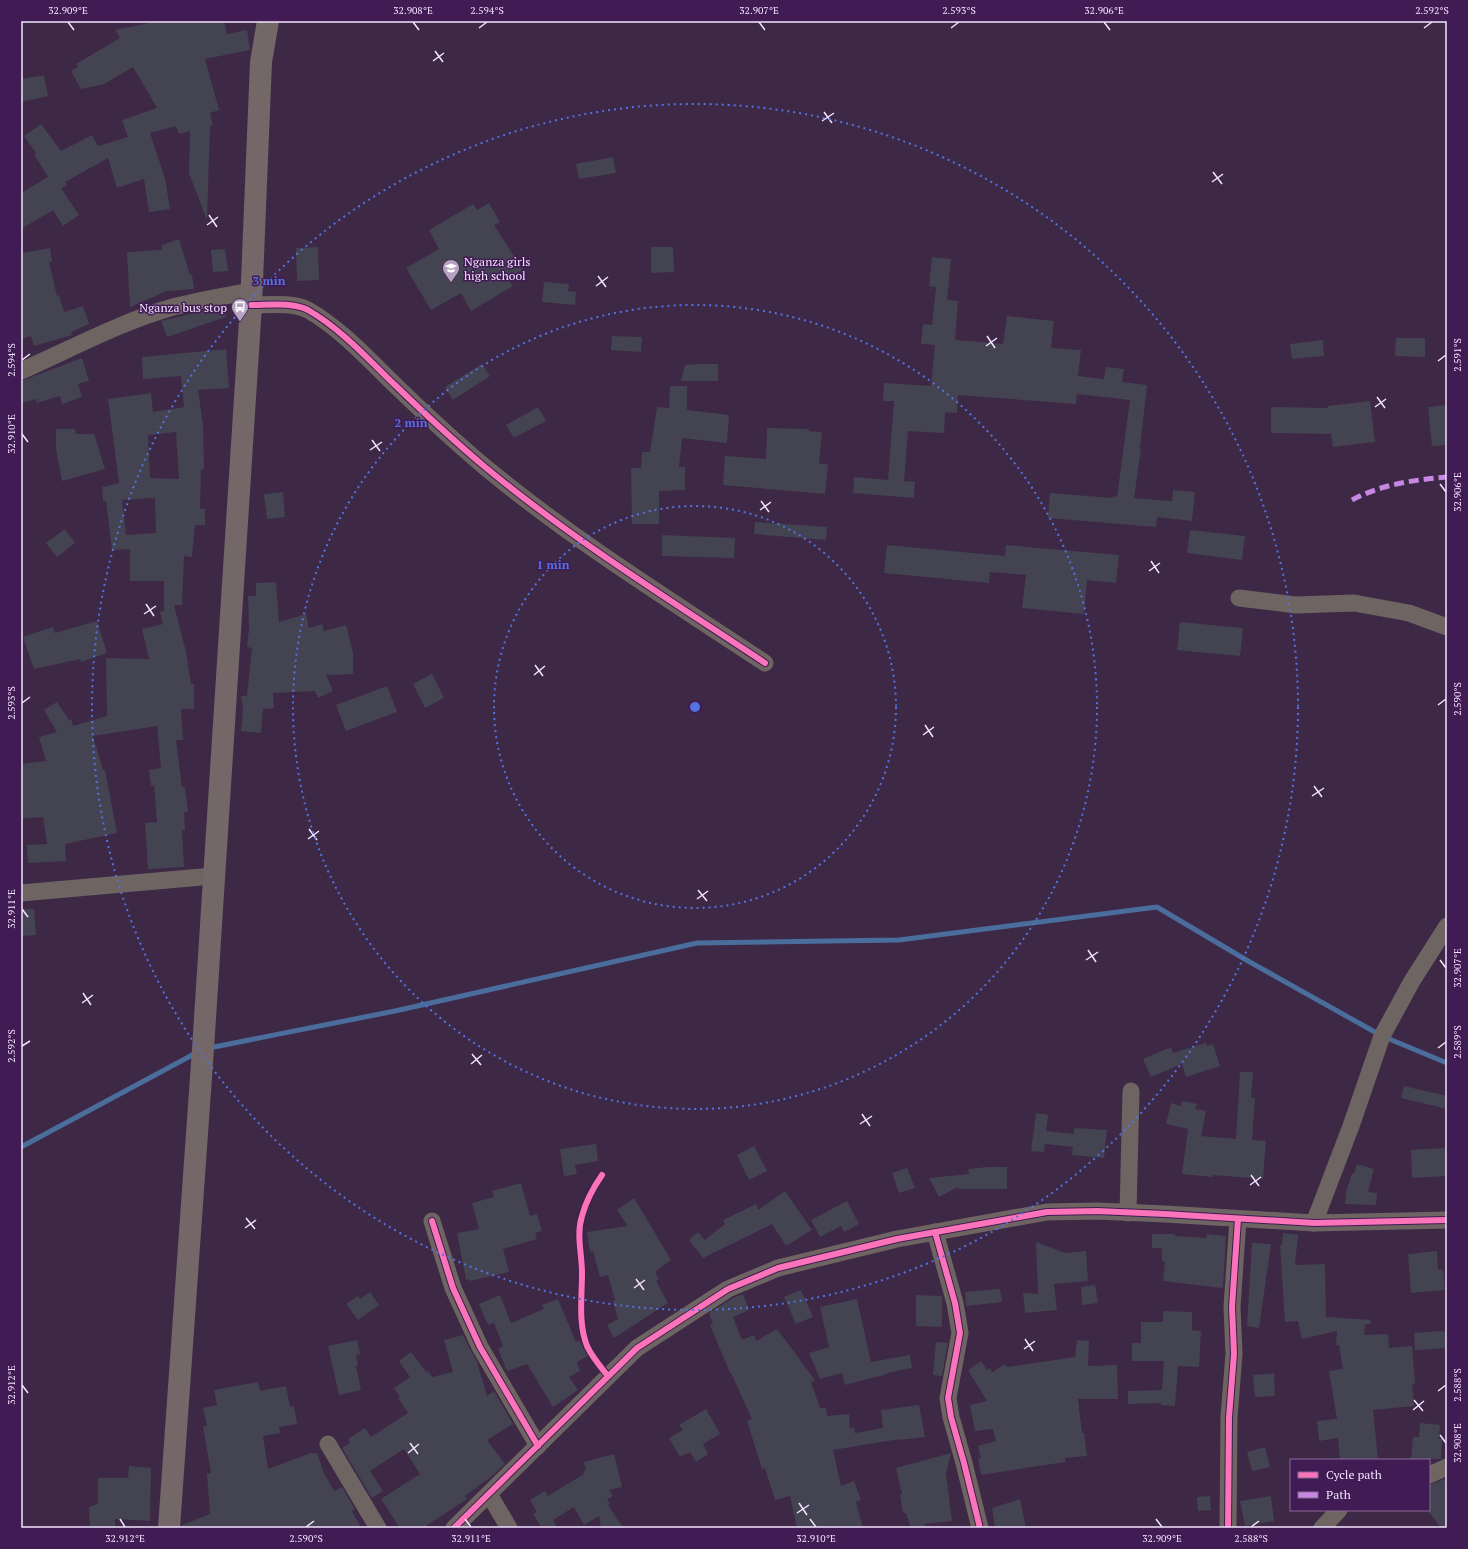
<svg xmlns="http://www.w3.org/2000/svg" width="1468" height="1549" viewBox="0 0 1468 1549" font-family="'PT Serif',serif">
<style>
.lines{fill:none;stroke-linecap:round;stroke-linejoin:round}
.stream{stroke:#4a6d9c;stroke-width:5}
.building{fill:#444352;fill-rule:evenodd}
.minor{stroke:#6e6563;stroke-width:17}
.secondary{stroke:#736768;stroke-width:22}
.quiet{stroke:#c787e3;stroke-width:5;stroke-dasharray:10 5;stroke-linecap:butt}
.cycleway-casing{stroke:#411b53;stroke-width:8}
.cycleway{stroke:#fb73b8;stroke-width:6}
.ticks{fill:none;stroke:#f4e3ff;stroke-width:1.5}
.ring{fill:none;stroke:#5373e2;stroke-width:2;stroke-dasharray:2 4}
.labels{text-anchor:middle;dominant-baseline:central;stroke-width:3;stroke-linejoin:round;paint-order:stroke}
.poi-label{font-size:12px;fill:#f4e3ff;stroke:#411b53;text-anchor:start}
.centre{fill:#5373e2;stroke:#411b53;stroke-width:2}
.ring-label{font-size:12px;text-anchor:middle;font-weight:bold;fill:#5373e2;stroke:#411b53;stroke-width:3;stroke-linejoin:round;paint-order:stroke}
.neatline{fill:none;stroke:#f4e3ff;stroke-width:1.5}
.ticks-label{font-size:10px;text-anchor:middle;fill:#f4e3ff}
</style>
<rect width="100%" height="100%" fill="#3d2846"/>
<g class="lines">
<g class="stream">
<path d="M209,1048L395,1011L697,943L899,940L1157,907L1248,961L1382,1036L1447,1063"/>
<path d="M21,1147L196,1053"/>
</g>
</g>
<g class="building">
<path d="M159,21H224L227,34L247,30L250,50L205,59L219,110L210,113L213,125L210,126L207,220L189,173L190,131L179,134L176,126L150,133L165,178L170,209L149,212L144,179L117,188L108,158L65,182L67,185L61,188L79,215L63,226L53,210L21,229V193L48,177L34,154L36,153L24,136L41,124L61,151L92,135L98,146L128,137L122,120L157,108L133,67L104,84L81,89L71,71L78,67L76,64L120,38L115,30Z"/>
<path d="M38,76H44L48,96L21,102V79Z"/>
<path d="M613,157L616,173L579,179L576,164Z"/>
<path d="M489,203L500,222L494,225L523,270L508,279L513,286L471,311L461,293L431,310L406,268L439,249L429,230L473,204L477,210Z"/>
<path d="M179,239L190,275H192L194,289L167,291L130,307L127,252L162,250V245Z"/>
<path d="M318,247L319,280L297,281L296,248Z"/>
<path d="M651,247H673L674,272L651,273Z"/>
<path d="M50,248L52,262H49L57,296L59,295L64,312L83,306L89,324L71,332L72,335L34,346L31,336L21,339V253Z"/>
<path d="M225,249L228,271L213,272L211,250Z"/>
<path d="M932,257L951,259L947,300L958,301L955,340L1003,344L1007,316L1054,321L1051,348L1081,350L1078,376L1104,379L1106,367L1124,369L1122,382L1147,385L1140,448L1141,449L1134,498L1172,501L1173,490L1195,492L1192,521L1157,517L1156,527L1048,518L1050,493L1113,498V496L1117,497L1130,400L1077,394L1076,404L958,395L957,413L945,412L944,433L908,431L904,481L915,482L914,498L853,493L854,477L888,480L894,401H883L884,383L931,386L935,345L921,344L923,324L932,325L936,287L929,286Z"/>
<path d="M544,282L569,284L568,291L576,292L575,305L542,302Z"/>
<path d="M223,306L226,317L167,337L161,321Z"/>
<path d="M612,336L642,337L641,352L611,350Z"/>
<path d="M1396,338H1425V357L1395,356Z"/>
<path d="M1323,340L1324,356L1292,359L1290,344Z"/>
<path d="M226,349L229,388L198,390L203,424L204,469H201L200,509H205V525H195L192,557L184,556L182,605H174L186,652L191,684H194V709H181L183,740H176L182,787H185L188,812H184L185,830H182L184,867L148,869L145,823L157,822L154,785L151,786L149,770L161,768L157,726L93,736L103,770H105L117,833L65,844L66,861L28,863L27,845L47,844L43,817L21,819V764L46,761L39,737L57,732L44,710L57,702L69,720L71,719L73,726L107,716L106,658L149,659L142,629L163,624L160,612L164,611V581H130V549L112,550L106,501H103L102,487L119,483L108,399L151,393L153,412L184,407L181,376L143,379L142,357ZM176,432L179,479L150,478L148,435ZM155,498L156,533L126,535L122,500Z"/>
<path d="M82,358L89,381L78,384L82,397L62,404L60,396L37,403L36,399L21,403V381Z"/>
<path d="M482,364L490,376L453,400L445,387Z"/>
<path d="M701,364H718V381H681L685,365Z"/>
<path d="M670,386H687V410L729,415L727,443L682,438L679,467H685V490L659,491V524H632L631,468H641L642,452H650L657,407L669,408Z"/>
<path d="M1370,401L1375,442L1333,447L1331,434L1271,433V407L1328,408V406Z"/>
<path d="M1447,405V445L1432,446L1428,407Z"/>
<path d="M538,407L546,421L514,438L506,425Z"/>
<path d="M767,428L809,429V431L822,432L819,464H828L825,494L723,485L725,456L766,459Z"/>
<path d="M56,429H75L76,434H94L105,469L62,481L56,449Z"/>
<path d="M283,492L285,517L267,519L264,494Z"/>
<path d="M755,522L827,527L826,540L754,534Z"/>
<path d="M65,529L75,543L57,557L46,543Z"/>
<path d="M1190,530L1245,536L1242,560L1187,553Z"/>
<path d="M662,535L735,538L734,558L662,556Z"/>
<path d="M887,545L1005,556L1006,545L1119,555L1116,583L1087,580L1084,614L1022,608L1026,575L990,572L989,583L884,573Z"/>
<path d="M276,582L279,622L306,614L309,628L322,624L324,631L346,625L353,653V674L326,675L333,691L318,698L315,691L273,693L274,708L263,709L261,733L241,731L243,710L241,696H247L252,648L247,647L249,628L248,596H256V583Z"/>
<path d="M97,621L107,653L81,662L80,659L34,669L23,637L53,627L55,633Z"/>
<path d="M1180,622L1243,628L1240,656L1177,650Z"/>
<path d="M432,674L444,698L425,708L413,684Z"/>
<path d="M387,686L397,712L346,731L336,705Z"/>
<path d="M21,909H34L36,935L21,936Z"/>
<path d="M1206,1043L1207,1046L1213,1044L1220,1066L1186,1077L1182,1064L1151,1077L1143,1059L1171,1047L1173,1053Z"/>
<path d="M1240,1072H1253L1251,1098H1255L1252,1140L1266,1141L1263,1179L1213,1175V1177L1182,1174L1188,1129L1166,1124L1171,1103L1181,1106L1182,1101L1197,1104L1195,1109L1206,1111L1201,1136L1236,1139Z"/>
<path d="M1404,1086L1447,1096V1109L1401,1098Z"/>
<path d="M1036,1113L1048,1115L1046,1131L1074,1134V1128L1107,1130L1104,1158L1072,1155L1073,1147L1045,1144L1044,1152L1031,1151Z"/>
<path d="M596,1144L598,1161L575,1165L577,1174L564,1176L560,1149Z"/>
<path d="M754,1146L767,1171L749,1180L737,1155Z"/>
<path d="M1447,1148V1176L1412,1178L1411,1150Z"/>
<path d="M1357,1164L1374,1169L1368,1192L1377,1193L1376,1205L1345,1204L1346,1192L1352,1173L1354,1174Z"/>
<path d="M987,1167H1007V1189H959L958,1187L939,1197L929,1178L969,1174L968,1169Z"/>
<path d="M907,1168L915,1188L899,1193L892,1173Z"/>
<path d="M521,1183L530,1216L537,1214L542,1231L535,1233L537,1239L503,1249L509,1272L470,1281L469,1279L466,1280L457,1233L479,1229L472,1203L494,1197L492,1191Z"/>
<path d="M785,1191L812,1230L786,1246L772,1224L703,1258L689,1240L698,1232L705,1240L725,1224L723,1220L756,1204L758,1210Z"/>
<path d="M634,1198L671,1260L655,1272L659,1279L656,1281L668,1303L614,1338L607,1325L618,1319L613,1301L615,1300L608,1275L600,1277L593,1251L590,1252L587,1232L628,1226L617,1210Z"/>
<path d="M847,1201L859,1224L844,1232L841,1226L820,1237L811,1220Z"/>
<path d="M1283,1233L1298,1235L1295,1265L1325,1264L1326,1317L1371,1320V1323L1365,1325L1364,1335L1388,1334L1389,1348L1412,1346L1415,1383L1412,1384L1414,1406L1373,1410L1378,1460H1340L1338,1438L1319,1441L1317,1421L1337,1419L1329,1371L1343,1369L1339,1345H1336L1337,1331L1302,1339L1298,1321L1285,1322L1280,1245H1282Z"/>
<path d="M1152,1234H1175V1236L1206,1238L1207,1234L1226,1236L1223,1288L1163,1281L1165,1261H1162V1248H1152Z"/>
<path d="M1036,1242L1065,1253L1086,1251L1088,1281L1054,1284L1057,1310L1025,1313L1023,1293L1038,1294Z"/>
<path d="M1252,1243L1271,1244L1259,1328L1247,1326Z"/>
<path d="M1437,1251L1438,1270L1443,1269L1445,1290L1411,1293L1408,1254Z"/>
<path d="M1095,1285L1098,1303L1082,1305L1081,1287Z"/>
<path d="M1000,1289L1002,1302L966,1306L965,1292Z"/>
<path d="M801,1290L813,1317L796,1324L784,1297Z"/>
<path d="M370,1292L379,1305L358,1320L346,1304L358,1296L360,1299Z"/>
<path d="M743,1294L749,1310L733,1317L742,1340L754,1335L756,1341L777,1329L815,1380L811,1382L820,1408H826L827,1416L849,1414L850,1428L854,1427L855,1433L883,1428L881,1410L919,1405L925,1437L900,1440V1439L833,1450L841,1486L854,1481L861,1500L856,1502L863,1528H797L790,1496L775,1500L765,1468L762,1469L747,1421L752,1419L731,1373H730L710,1325L713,1324L709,1313L733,1298Z"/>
<path d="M500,1295L511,1323L544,1309L542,1305L558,1299L576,1342L579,1340L588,1356L577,1362L580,1371L569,1377L578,1390L553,1407L527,1364L507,1371L498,1349L503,1346L494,1323L488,1325L479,1304Z"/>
<path d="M916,1295L942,1296V1327L916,1326Z"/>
<path d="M857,1299L871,1362L910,1355L912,1368L887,1373V1374L845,1385L842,1373L820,1379L809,1353L829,1347L820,1307Z"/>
<path d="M1163,1311L1192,1312V1330L1201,1331L1199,1367L1178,1366L1175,1406L1161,1405V1403L1128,1404V1391L1162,1390L1164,1361H1132V1343H1141V1322H1163Z"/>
<path d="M1440,1331L1447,1332V1348L1415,1350L1414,1333Z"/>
<path d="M463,1335L477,1362L487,1396L494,1391L513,1424L487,1440L505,1464L492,1476L465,1496L467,1499L423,1528H400L381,1499L420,1474L404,1449L370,1471L383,1491L372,1498L342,1448L350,1443L348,1439L365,1428L371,1437L408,1413L398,1398L400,1397L394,1388L410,1377L399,1361L411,1352L426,1372L428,1371L432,1377L453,1372L444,1340Z"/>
<path d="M357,1340L360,1354L356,1355L358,1365L356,1366L361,1390L339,1395L328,1346Z"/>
<path d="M1077,1340L1089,1341L1088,1366L1117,1365L1118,1399H1078L1082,1433H1084L1087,1456L1065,1458V1462L981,1475L978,1458L981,1459L978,1446L996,1441L993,1429L975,1431L970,1405L987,1401L968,1370L981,1361L987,1370L990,1368L992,1372L1005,1364L1007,1367L1075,1357Z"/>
<path d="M936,1342L948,1343L942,1376L933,1375Z"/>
<path d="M1274,1373L1275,1396L1255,1397L1253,1375Z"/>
<path d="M258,1382L260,1391L286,1386L290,1407L294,1406L297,1424L279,1427L280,1433L263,1436L268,1469L311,1453H317L324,1473L334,1491L342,1487L355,1509L352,1511L361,1528H182V1525L210,1514L207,1474L211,1473L203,1426H207L203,1408L217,1405L214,1390Z"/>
<path d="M706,1409L720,1434L703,1444L708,1454L696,1462L690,1452L680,1457L669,1438L683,1430L679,1425Z"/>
<path d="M1420,1423L1440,1425L1439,1438L1442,1439L1441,1459L1411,1460L1413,1437H1419Z"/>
<path d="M1265,1447L1270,1467L1252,1471L1247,1452Z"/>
<path d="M951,1453L946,1473L952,1521L924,1524L926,1528H911L906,1513H903L900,1494H902L896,1468Z"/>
<path d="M614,1454L622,1487L609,1490L613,1496L607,1499L610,1504L608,1505L623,1528H601L599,1516L584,1525L574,1507L553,1520L557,1528H542L533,1514L537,1512L530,1500L545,1491L548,1496L584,1474L583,1471L586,1470L584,1462Z"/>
<path d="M129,1466L151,1468L150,1521L115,1519V1528H90L89,1507L98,1504V1478H128Z"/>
<path d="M1447,1478V1528H1441L1429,1512V1485Z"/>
<path d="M1210,1496L1211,1510L1198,1511L1197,1497Z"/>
<path d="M1271,1496L1274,1521L1245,1526L1240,1501Z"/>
<path d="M1020,1499L1026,1528H995L992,1508Z"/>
</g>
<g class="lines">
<g class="minor">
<path d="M251,305C269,305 292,302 308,310C341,329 368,359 395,385C424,413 454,441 485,467C573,540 670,600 765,663"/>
<path d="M21,371C71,349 120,322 173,307C198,300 225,296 251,291"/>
<path d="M1239,598L1296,605L1354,603L1409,613L1447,627"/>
<path d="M21,893L213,876"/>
<path d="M1128,1213L1131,1091"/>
<path d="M432,1221L453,1288L480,1347L538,1446"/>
<path d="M1314,1223L1351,1126L1382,1036L1412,981L1447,926"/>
<path d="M935,1232L955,1303L960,1333L948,1398L951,1417L964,1463L980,1528"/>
<path d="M328,1444L378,1528"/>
<path d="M1429,1475L1447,1467"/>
<path d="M489,1494L509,1528"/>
<path d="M454,1528L637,1348L728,1289L778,1268L897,1239L1047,1212L1097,1211L1165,1214L1314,1223L1447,1220"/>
<path d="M1228,1528L1229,1417L1234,1354L1232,1307L1238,1219"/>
<path d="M1322,1528L1339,1510"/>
</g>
<path class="secondary" d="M169,1528L203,1049L251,305L261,62L268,21"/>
<path class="quiet" d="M1352,500C1382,484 1414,480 1447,477"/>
<defs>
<g id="cycleway">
<path d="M251,305C269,305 292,302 308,310C341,329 368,359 395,385C424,413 454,441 485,467C573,540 670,600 765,663"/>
<path d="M602,1175C593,1188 586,1201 582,1216C576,1235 582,1254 582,1273C582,1297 578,1323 587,1346C592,1357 600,1366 608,1376"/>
<path d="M432,1221L453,1288L480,1347L538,1446"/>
<path d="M935,1232L955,1303L960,1333L948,1398L951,1417L964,1463L980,1528"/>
<path d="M454,1528L637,1348L728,1289L778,1268L897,1239L1047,1212L1097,1211L1165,1214L1314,1223L1447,1220"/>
<path d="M1228,1528L1229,1417L1234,1354L1232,1307L1238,1219"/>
</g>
</defs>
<use href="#cycleway" class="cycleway-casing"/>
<use href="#cycleway" class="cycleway"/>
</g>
<path class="ticks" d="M68,22L74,30M413,22L419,30M759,22L765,30M1104,22L1110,30M479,28L487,22M951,28L959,22M1424,28L1432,22M435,51L443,62M433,61L444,53M824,112L832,123M822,121L834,113M1213,172L1222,184M1212,182L1223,174M209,215L217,227M207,225L218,217M598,276L606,287M596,286L608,277M987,336L995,348M986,346L997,338M22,360L30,354M1438,361L1446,355M1377,397L1385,408M1375,407L1386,399M22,434L28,442M372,440L380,451M370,450L382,442M1440,484L1446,492M761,501L769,512M760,510L771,502M1151,561L1159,573M1149,571L1160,563M146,604L154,616M144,614L156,606M535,665L543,676M534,675L545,666M22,703L30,697M1438,705L1446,699M925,725L933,737M923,735L934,727M1314,786L1322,797M1312,796L1324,788M309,829L317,840M308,839L319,831M698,890L707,901M697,899L708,891M22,909L28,917M1088,950L1096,962M1086,960L1098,952M1440,960L1446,968M83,993L91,1005M82,1003L93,995M22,1046L30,1041M1438,1048L1446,1042M472,1054L481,1065M471,1064L482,1055M862,1114L870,1126M860,1124L872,1116M1251,1175L1259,1186M1250,1185L1261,1177M246,1218L255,1229M245,1228L256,1220M636,1279L644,1290M634,1288L645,1280M1025,1339L1033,1351M1024,1349L1035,1341M22,1385L28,1393M1438,1391L1446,1385M1414,1400L1423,1411M1413,1410L1424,1401M1440,1435L1446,1443M410,1443L418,1454M408,1453L419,1444M799,1503L807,1515M797,1513L809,1505M120,1519L125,1527M465,1519L471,1527M810,1519L816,1527M1156,1519L1162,1527M306,1527L314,1521M1251,1527L1259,1521"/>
<g class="ring">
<circle cx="695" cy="707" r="201"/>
<circle cx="695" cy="707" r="402"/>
<circle cx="695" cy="707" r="603"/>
</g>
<defs>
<symbol id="school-pin" viewBox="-11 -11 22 30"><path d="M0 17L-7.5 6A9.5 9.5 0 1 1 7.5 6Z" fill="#b4a2be" stroke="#411b53"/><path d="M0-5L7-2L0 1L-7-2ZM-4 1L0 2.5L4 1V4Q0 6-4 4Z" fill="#fff"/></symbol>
<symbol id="bus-pin" viewBox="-11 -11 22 30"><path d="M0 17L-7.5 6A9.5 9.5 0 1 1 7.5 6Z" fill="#b4a2be" stroke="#411b53"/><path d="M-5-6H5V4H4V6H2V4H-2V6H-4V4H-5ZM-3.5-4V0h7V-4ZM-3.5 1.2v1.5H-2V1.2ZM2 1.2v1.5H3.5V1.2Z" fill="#fff"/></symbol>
</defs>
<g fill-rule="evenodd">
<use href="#school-pin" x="441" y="258" width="20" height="27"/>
<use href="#bus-pin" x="230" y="297" width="20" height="27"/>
</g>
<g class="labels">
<g class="poi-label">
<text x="464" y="261">Nganza girls<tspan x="464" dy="14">high school</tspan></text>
<text x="227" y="307" text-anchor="end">Nganza bus stop</text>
</g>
</g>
<circle cx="695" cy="707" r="6" class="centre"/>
<g class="ring-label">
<text x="269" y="285">3 min</text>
<text x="411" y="427">2 min</text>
<text x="553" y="569">1 min</text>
</g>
<rect width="1468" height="1549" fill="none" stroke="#411b53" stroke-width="44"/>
<rect x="1290" y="1459" width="140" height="52" fill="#411b53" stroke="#896b98"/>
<rect x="1298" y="1472" width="20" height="6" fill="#fb73b8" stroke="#896b98"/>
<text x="1326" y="1479" font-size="12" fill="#f4e3ff">Cycle path</text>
<rect x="1298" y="1492" width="20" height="6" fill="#c787e3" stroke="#896b98"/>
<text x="1326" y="1499" font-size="12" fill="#f4e3ff">Path</text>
<rect x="22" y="22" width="1424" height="1505" class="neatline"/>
<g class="ticks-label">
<text x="68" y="14">32.909°E</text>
<text x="413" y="14">32.908°E</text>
<text x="487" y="14">2.594°S</text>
<text x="759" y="14">32.907°E</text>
<text x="959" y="14">2.593°S</text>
<text x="1104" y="14">32.906°E</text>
<text x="1432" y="14">2.592°S</text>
<text transform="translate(1457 355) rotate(-90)" y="4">2.591°S</text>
<text transform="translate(11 360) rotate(-90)" y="4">2.594°S</text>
<text transform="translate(11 434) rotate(-90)" y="4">32.910°E</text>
<text transform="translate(1457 492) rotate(-90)" y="4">32.906°E</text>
<text transform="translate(1457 699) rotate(-90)" y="4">2.590°S</text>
<text transform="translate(11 703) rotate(-90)" y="4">2.593°S</text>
<text transform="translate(11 909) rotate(-90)" y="4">32.911°E</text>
<text transform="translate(1457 968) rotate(-90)" y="4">32.907°E</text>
<text transform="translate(1457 1042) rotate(-90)" y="4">2.589°S</text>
<text transform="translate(11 1046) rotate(-90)" y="4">2.592°S</text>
<text transform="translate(11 1385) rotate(-90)" y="4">32.912°E</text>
<text transform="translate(1457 1385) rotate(-90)" y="4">2.588°S</text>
<text transform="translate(1457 1443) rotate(-90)" y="4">32.908°E</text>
<text x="125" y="1542">32.912°E</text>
<text x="306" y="1542">2.590°S</text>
<text x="471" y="1542">32.911°E</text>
<text x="816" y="1542">32.910°E</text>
<text x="1162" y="1542">32.909°E</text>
<text x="1251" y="1542">2.588°S</text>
</g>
</svg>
